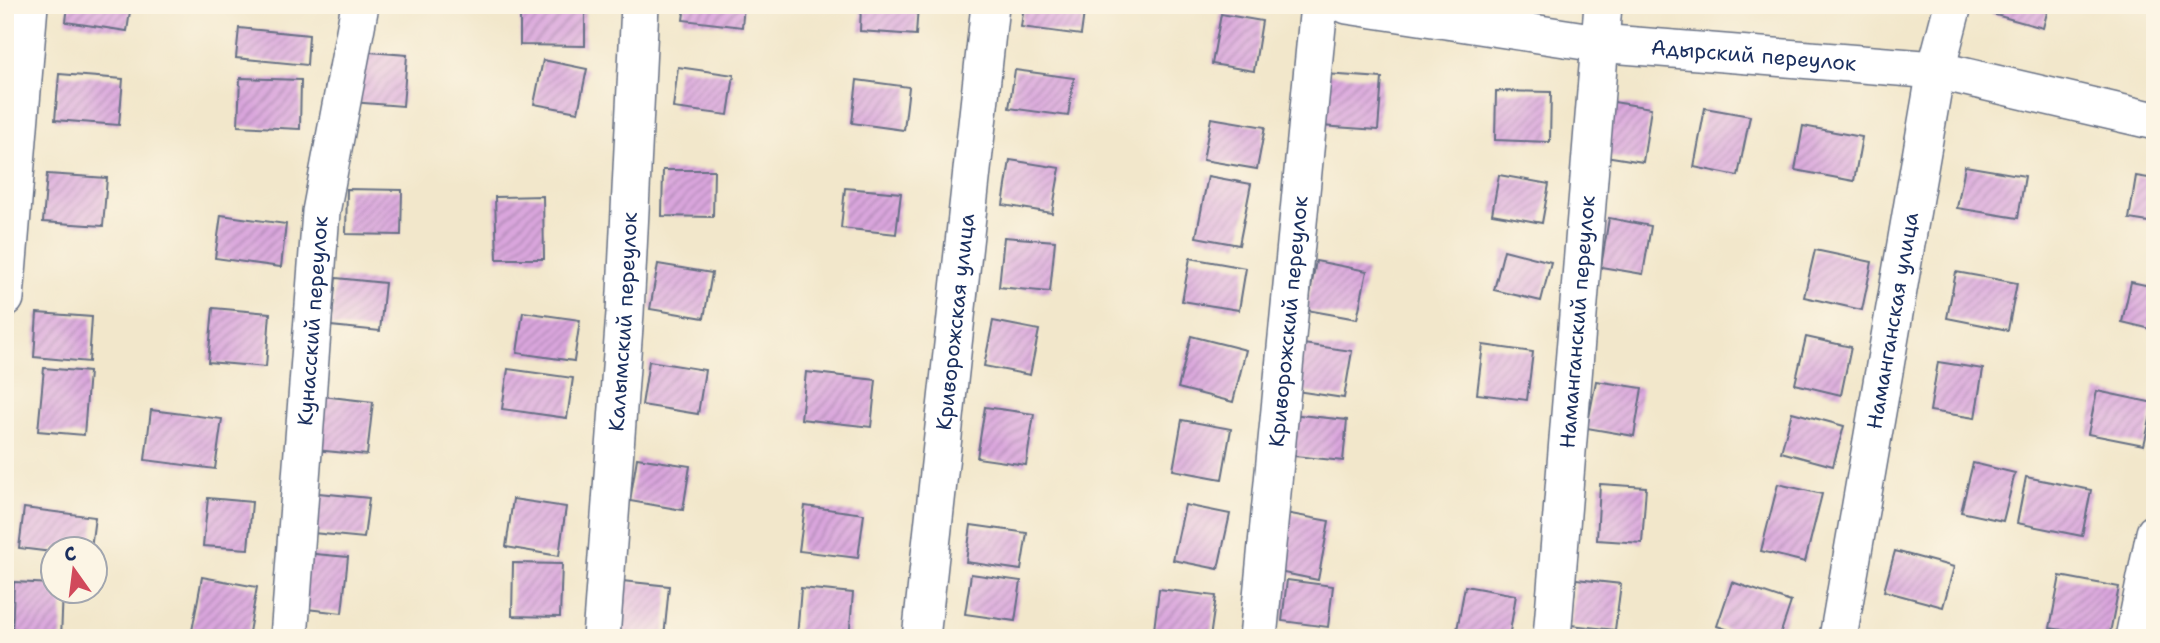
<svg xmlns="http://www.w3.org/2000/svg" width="2160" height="643" viewBox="0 0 2160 643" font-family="'Shantell Sans',sans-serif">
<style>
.building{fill:url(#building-hatch)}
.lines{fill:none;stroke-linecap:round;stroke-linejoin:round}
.minor-casing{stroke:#666f84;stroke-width:40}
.minor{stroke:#fff;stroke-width:37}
.labels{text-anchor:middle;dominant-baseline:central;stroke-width:5;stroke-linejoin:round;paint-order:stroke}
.street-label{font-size:21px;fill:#1b2f5e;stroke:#fcf5e5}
</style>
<defs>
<pattern id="building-hatch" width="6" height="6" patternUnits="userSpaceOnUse" patternTransform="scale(1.75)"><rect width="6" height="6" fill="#daa6dd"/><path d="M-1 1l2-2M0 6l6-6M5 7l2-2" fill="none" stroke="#b088b6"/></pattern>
</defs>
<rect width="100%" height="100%" fill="#fcf5e5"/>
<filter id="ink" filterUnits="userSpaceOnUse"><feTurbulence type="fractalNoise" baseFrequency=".0143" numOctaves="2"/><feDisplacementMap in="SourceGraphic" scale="14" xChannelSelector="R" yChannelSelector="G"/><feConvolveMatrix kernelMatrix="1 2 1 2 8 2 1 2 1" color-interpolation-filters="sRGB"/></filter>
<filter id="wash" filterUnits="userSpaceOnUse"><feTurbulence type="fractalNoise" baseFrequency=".00686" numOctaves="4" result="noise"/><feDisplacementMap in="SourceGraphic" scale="28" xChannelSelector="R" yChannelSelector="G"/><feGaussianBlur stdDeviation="1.57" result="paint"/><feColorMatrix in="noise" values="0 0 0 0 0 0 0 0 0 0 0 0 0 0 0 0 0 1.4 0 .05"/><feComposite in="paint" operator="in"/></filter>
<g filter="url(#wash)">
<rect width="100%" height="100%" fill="#f2e7cb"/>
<g id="blocks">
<g class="building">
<path d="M68,5H131L127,31L66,22Z"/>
<path d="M685,5H744L742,27L683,20Z"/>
<path d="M861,5H918L916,35L860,31Z"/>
<path d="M1024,5H1085L1081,35L1021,27Z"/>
<path d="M1994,5H2049L2043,28L1992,14Z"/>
<path d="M520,7L585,8V46L520,45Z"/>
<path d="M1221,14L1262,21L1254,71L1212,64Z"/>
<path d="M239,28L309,35L307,65L236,58Z"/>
<path d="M356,51L407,55L403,106L351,102Z"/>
<path d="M543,60L587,69L578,112L534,104Z"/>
<path d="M678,67L734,75L728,115L673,108Z"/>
<path d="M1015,70L1074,78L1068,116L1009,108Z"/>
<path d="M59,74L123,79L119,125L55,120Z"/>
<path d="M1325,74L1382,78L1378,130L1321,126Z"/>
<path d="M240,78L301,80L300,129L238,126Z"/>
<path d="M857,80L909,87L904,130L852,123Z"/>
<path d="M1496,91L1551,92L1550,142L1495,140Z"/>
<path d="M1614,102L1651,108L1643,162L1605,156Z"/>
<path d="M1705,108L1750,116L1738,176L1694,167Z"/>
<path d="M1211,118L1265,127L1257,169L1203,160Z"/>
<path d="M1803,126L1862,137L1854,181L1795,170Z"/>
<path d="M1010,160L1060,168L1052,213L1003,205Z"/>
<path d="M1965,166L2025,176L2018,218L1957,208Z"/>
<path d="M663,170H714L713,217L662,216Z"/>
<path d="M47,174L107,178L103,226L43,222Z"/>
<path d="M1499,175L1549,184L1542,223L1492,214Z"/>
<path d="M1208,176L1251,184L1239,245L1196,237Z"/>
<path d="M2136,176L2155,179V223L2129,219Z"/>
<path d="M845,188L901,193L896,234L841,228Z"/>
<path d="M347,189L402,190L401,235L346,234Z"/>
<path d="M543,196L544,259H497L495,197Z"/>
<path d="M221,215L286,224L281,267L215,258Z"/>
<path d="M1609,218L1651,226L1643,274L1601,267Z"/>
<path d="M1004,237L1055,241L1050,292L999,287Z"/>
<path d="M1504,250L1551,262L1541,301L1494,290Z"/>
<path d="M1815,250L1872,262L1862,310L1804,297Z"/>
<path d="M1190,258L1246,268L1239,310L1182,301Z"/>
<path d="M1316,261L1367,271L1357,319L1307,310Z"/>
<path d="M658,264L712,273L704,318L650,309Z"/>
<path d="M1956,272L2017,283L2008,330L1947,318Z"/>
<path d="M336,278L385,283L380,331L331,326Z"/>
<path d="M2131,282L2155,287V330L2122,322Z"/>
<path d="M213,308L270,313L266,367L208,362Z"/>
<path d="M523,312L580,320L574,361L517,353Z"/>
<path d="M37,313L92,317L89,362L34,357Z"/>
<path d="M993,321L1039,330L1030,375L984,366Z"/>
<path d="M1191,336L1246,350L1233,402L1178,388Z"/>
<path d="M1806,337L1851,347L1841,395L1795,384Z"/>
<path d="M1303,344L1352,351L1344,398L1296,391Z"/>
<path d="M1483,345L1533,352L1527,400L1477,394Z"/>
<path d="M649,361L705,370L698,414L642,405Z"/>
<path d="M1938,362L1983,369L1975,418L1930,411Z"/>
<path d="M44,368L89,372L84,435L38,431Z"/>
<path d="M508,369L573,378L567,418L502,409Z"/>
<path d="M806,372L876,380L871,427L801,419Z"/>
<path d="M1596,381L1642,388L1634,436L1587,428Z"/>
<path d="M2097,391L2154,403L2144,445L2088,434Z"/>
<path d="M322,396L373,402L367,455L315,450Z"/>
<path d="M985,407L1034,414L1026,465L977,458Z"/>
<path d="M151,410L222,419L215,469L145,460Z"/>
<path d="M1792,412L1844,426L1833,466L1781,452Z"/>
<path d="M1290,414L1347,420L1343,461L1285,455Z"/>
<path d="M1182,420L1231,429L1222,479L1173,470Z"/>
<path d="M637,458L690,466L683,510L630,501Z"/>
<path d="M1973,463L2015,473L2003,521L1961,512Z"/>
<path d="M2026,477L2091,490L2082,536L2017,523Z"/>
<path d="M1600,484L1646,487L1642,543L1597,540Z"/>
<path d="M1778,484L1822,494L1805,562L1761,551Z"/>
<path d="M308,492L369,498L364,538L303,532Z"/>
<path d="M208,498L252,502L248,549L203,546Z"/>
<path d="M513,499L566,507L559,556L506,547Z"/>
<path d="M1185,505L1230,514L1218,569L1173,560Z"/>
<path d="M805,506L864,514L858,558L799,551Z"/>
<path d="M24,508L95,517L91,548H52V552L19,548Z"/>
<path d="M1280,512L1329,521L1318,580L1269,570Z"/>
<path d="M971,525L1027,533L1021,570L966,562Z"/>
<path d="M1895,551L1954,567L1943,607L1884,591Z"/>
<path d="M304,553L348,557L342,613L298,608Z"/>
<path d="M513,563L562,564L560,617L512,616Z"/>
<path d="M971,574L1021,581L1015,621L965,614Z"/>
<path d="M2060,576L2119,587L2109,638L2050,628Z"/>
<path d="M202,577L257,587L248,638H230L192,631Z"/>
<path d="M1576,579L1621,584L1615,630L1571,625Z"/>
<path d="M1287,580L1333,586L1328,627L1282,621Z"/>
<path d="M622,581L669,586L664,638H616Z"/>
<path d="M14,582L52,584V590H63L61,638H12Z"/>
<path d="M1732,582L1791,602L1779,638H1753L1717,626Z"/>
<path d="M1465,586L1516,595L1509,638L1457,630Z"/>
<path d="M801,588L853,593L849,638H797Z"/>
<path d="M1159,589L1216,596L1210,638H1153Z"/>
</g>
</g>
</g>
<g filter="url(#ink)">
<use href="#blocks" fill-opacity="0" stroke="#666f84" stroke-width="2"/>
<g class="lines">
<defs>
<g id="minor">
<path id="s1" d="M1347,5L1598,43L1936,70L2155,121"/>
<path d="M5,298L29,5"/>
<path id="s2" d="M289,638L321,212L360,5"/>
<path id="s3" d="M601,638L625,313L640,5"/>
<path id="s4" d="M921,638L990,5"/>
<path id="s5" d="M1258,638L1319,5"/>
<path id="s6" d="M1552,638L1603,5"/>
<path id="s7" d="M1838,638L1936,70L1953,5"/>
<path d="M2134,638L2155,533"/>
</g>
</defs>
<use href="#minor" class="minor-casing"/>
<use href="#minor" class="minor"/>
</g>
</g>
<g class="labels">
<g class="street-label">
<text stroke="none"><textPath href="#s1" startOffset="410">Адырский переулок</textPath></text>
<text stroke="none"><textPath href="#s2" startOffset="318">Кунасский переулок</textPath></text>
<text stroke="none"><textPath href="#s6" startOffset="317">Наманганский переулок</textPath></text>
<text stroke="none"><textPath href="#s7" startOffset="322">Наманганская улица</textPath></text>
<text stroke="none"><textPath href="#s3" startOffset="317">Калымский переулок</textPath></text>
<text stroke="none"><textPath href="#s4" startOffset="318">Криворожская улица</textPath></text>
<text stroke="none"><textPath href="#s5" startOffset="318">Криворожский переулок</textPath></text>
</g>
</g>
<rect width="2160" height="643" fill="none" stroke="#fcf5e5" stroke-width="28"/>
<g transform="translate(74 570) rotate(346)"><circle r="33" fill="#fcf5e5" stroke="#a2a6af" stroke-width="2"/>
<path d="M0-5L12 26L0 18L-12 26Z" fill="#d1495b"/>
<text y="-10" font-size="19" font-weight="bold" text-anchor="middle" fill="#1b2f5e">С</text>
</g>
</svg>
